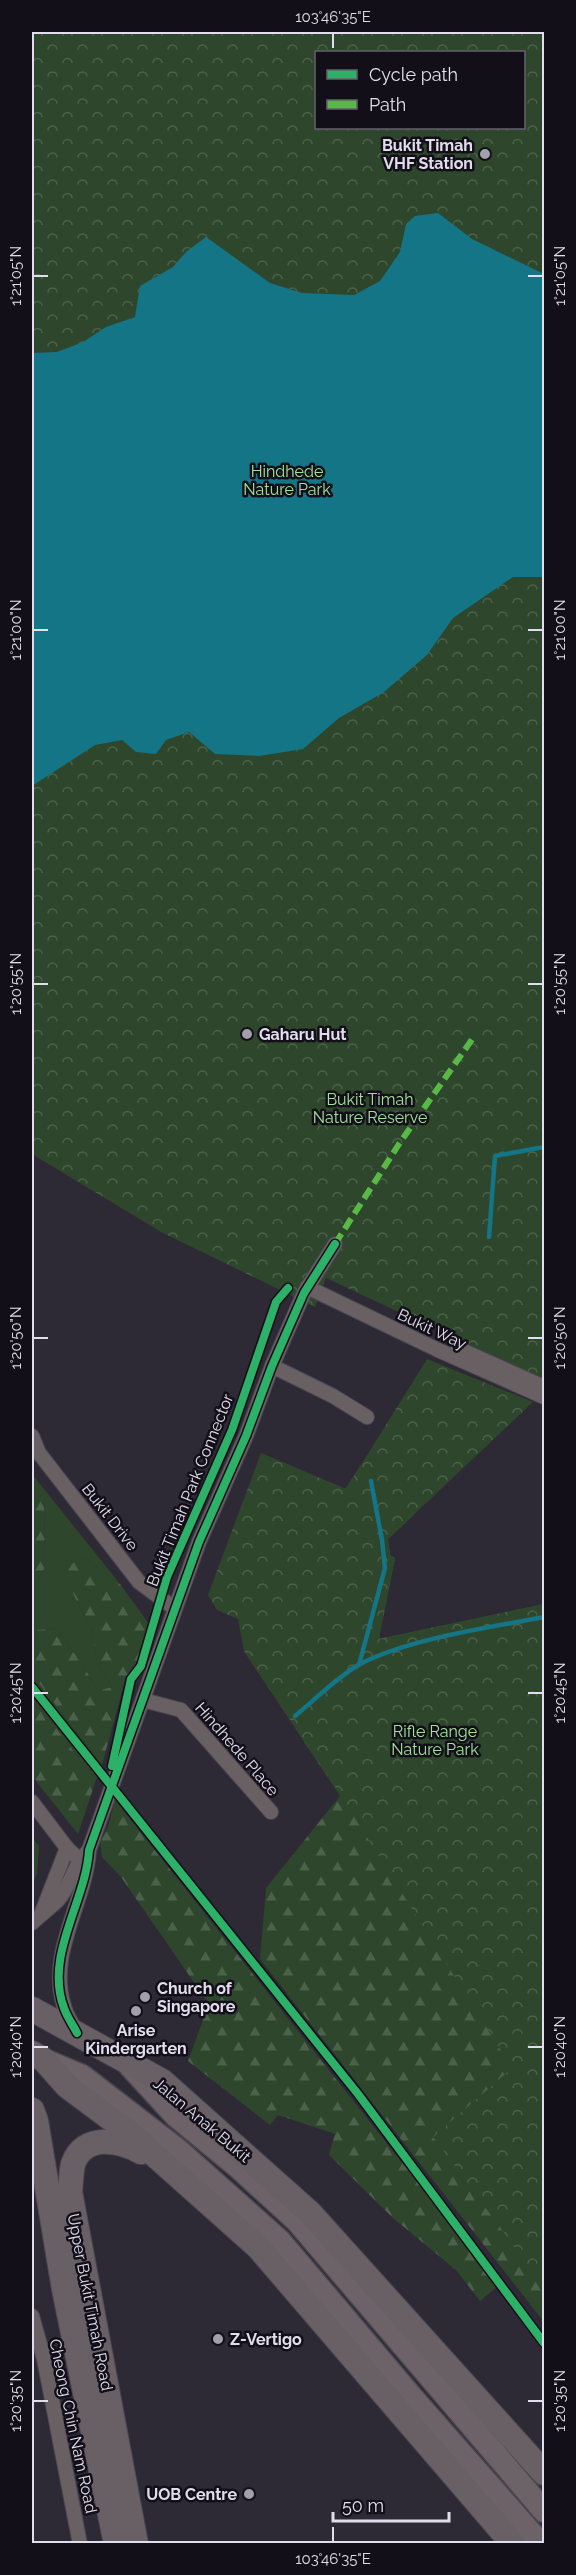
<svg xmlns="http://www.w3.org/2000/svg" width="576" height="2575" viewBox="0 0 576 2575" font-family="Raleway,sans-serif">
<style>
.grass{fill:#2e472c}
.forest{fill:url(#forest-firs)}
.park{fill:url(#park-crowns);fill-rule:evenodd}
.water{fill:#147587}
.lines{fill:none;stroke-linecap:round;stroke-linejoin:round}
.stream{stroke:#147587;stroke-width:4.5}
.minor-casing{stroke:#4b4751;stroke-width:16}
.primary-casing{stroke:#4b4751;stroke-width:25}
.trunk-casing{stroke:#4b4751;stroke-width:26}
.minor{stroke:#696064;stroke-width:14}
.primary{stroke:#6c6267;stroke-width:22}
.trunk{stroke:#696066;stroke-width:24}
.quiet{stroke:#58b947;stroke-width:6;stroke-dasharray:12 6;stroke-linecap:butt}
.cycleway-casing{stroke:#130f19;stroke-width:11}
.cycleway{stroke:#2db169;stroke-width:8}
.ticks{fill:none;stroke:#e2ddec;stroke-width:2}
.poi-dot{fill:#a39eac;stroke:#130f19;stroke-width:2}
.labels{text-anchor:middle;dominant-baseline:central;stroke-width:5;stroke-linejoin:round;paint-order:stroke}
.poi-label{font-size:16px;font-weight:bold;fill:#e2ddec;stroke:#130f19;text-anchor:start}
.park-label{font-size:16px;fill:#a0e298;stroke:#130f19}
.street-label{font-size:16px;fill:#e2ddec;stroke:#130f19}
.neatline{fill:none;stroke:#e2ddec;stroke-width:2}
.ticks-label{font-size:15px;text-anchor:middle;fill:#e2ddec}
</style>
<defs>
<pattern id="forest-firs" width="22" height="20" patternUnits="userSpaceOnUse" patternTransform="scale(1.5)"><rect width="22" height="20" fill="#2e472c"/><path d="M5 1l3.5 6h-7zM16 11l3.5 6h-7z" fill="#4c614b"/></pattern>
<pattern id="park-crowns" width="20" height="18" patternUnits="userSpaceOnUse" patternTransform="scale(1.5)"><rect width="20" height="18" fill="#2e472c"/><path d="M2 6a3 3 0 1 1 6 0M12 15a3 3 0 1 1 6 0" fill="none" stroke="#4c614b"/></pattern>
</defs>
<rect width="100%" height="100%" fill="#2d2935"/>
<g class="grass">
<path d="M32,1474L120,1584L83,1557L74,1596L91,1628L97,1662L112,1687L97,1691L85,1668L56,1628L37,1630L32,1647V1590L45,1567L44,1493L32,1486Z"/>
<path d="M32,1674L102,1765L96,1780L32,1697Z"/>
<path d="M32,1837L39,1846L37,1874L32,1885Z"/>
</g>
<g class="forest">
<path d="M261,1453L345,1489L360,1466L414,1515L388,1539L390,1555L395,1558L379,1639L544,1604V2322L260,1959L266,1888L340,1796L244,1651Z"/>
<path d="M32,1486L44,1492L45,1567L32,1590Z"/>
<path d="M83,1557L120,1584L149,1624L137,1664L125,1680L102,1765L32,1674V1647L37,1630L56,1628L85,1668L97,1691L112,1687L97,1662L91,1628L74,1596L67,1567Z"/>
<path d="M32,1697L96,1780L78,1834L32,1776Z"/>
<path d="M115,1800L499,2285L480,2301L456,2270L393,2218L329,2155L335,2134L278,2115L270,2125L188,2061L209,2004L121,1877L102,1857L100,1841L108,1827Z"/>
</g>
<g class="park">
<path d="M32,32H544V1380L326,1278L315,1307L161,1232L32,1154ZM316,52H524V128H316Z"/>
<path d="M427,1359L533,1402L388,1539L390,1555L395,1558L378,1639L544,1604V2287L433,2137L512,2068L341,1796L244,1651L238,1619L217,1610L208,1595L261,1453L346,1489Z"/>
</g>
<path class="water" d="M438,213L472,239L544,274V577H513L453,618L427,655L384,692L339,718L303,749L259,756L215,754L189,732L166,740L156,754L136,752L122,740L95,745L32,786V353L57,352L83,342L106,327L135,317L140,286L173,267L186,252L206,237L270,283L302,293L354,295L380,281L400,252L406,224L415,216Z"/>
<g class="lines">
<g class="stream">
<path d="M489,1237L495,1156L544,1147"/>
<path d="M359,1665L385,1568L382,1540L371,1481"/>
<path d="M295,1716C313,1701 340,1675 360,1664C411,1638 488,1628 544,1617"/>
</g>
<defs>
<g id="minor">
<path d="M307,1287L438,1350L544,1397"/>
<path d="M457,1348L544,1387"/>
<path d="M272,1366L333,1396L367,1417"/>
<path d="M32,1436L39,1453L139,1582L174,1608"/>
<path d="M143,1700L181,1710L271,1812"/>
<path d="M32,1802L67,1848L86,1866"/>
<path d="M42,1912L67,1848"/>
<path d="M32,1923C40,1915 50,1908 58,1900C71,1885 74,1864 89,1850"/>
<path d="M76,2031C72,2023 66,2015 64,2006C47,1952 86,1902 89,1850L199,1542L246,1436L272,1366L304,1293L335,1244"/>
<path d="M32,2316L44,2359L80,2544"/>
</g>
<g id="primary">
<path d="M44,2060L82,2076L178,2150L280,2241L411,2396L541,2544"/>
<path d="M130,2066L176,2116L238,2167L297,2221L544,2511"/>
</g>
<g id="trunk">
<path d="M32,2009L162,2081L310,2213L544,2473"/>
<path d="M32,2053L44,2060L67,2086L130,2133L258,2247L513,2544"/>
<path d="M32,2110L36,2121L64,2289L116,2544"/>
<path d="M136,2544L70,2192C71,2184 71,2173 73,2164C84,2133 119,2140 141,2152"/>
</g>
</defs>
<use href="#minor" class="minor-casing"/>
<use href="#primary" class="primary-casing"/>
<use href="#trunk" class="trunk-casing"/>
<use href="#minor" class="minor"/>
<use href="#primary" class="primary"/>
<use href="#trunk" class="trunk"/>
<path class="quiet" d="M335,1244L399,1144L473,1038"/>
<defs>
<g id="cycleway">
<path d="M32,1687L358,2094L544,2343"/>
<path d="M112,1766L131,1679L141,1666L167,1577L232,1430L276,1302L288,1288"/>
<path d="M77,2033C73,2025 67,2017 64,2008C44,1955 86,1902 89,1850L199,1542L246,1436L272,1366L304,1293L335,1244"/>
</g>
</defs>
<use href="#cycleway" class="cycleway-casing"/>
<use href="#cycleway" class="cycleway"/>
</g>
<path class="ticks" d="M333,33V48M33,276H48M528,276H543M33,630H48M528,630H543M33,984H48M528,984H543M33,1338H48M528,1338H543M33,1693H48M528,1693H543M33,2047H48M528,2047H543M33,2401H48M528,2401H543M333,2527V2542"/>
<g class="poi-dot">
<circle cx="485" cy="154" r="6"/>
<circle cx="247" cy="1034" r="6"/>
<circle cx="145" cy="1997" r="6"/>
<circle cx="136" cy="2011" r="6"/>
<circle cx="218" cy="2339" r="6"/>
<circle cx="249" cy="2494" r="6"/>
</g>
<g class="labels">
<g class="poi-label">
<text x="473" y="145" text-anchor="end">Bukit Timah<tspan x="473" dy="18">VHF Station</tspan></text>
<text x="259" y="1034">Gaharu Hut</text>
<text x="157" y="1988">Church of<tspan x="157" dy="18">Singapore</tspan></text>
<text x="136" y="2030" text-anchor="middle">Arise<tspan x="136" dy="18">Kindergarten</tspan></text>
<text x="230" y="2339">Z-Vertigo</text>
<text x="237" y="2494" text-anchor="end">UOB Centre</text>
</g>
<g class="park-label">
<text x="287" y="471">Hindhede<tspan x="287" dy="18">Nature Park</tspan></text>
<text x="370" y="1099">Bukit Timah<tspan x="370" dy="18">Nature Reserve</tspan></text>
<text x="435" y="1731">Rifle Range<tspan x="435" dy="18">Nature Park</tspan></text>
</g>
<g class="street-label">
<text transform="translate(432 1329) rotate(25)">Bukit Way</text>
<text transform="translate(190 1490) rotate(-68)">Bukit Timah Park Connector</text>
<text transform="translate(110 1517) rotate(52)">Bukit Drive</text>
<text transform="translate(237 1749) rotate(49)">Hindhede Place</text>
<text transform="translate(202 2120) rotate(40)">Jalan Anak Bukit</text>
<text transform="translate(90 2302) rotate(79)">Upper Bukit Timah Road</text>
<text transform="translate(73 2426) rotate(78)">Cheong Chin Nam Road</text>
</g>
</g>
<rect width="576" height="2575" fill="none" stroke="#130f19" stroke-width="66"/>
<rect x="315" y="51" width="210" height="78" fill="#130f19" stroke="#66616d" stroke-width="1.5"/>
<rect x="327" y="70" width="30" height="9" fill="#2db169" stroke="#66616d" stroke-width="1.5"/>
<text x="369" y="81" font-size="18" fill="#e2ddec">Cycle path</text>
<rect x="327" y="100" width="30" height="9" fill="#58b947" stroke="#66616d" stroke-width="1.5"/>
<text x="369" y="111" font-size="18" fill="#e2ddec">Path</text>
<path d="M333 2512v9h116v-9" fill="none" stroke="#e2ddec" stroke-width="3"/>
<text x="342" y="2512" font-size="18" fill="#e2ddec" stroke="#130f19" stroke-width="4.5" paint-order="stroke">50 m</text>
<rect x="33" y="33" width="510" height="2509" class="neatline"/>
<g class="ticks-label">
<text x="333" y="22">103°46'35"E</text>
<text transform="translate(16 276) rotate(-90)" y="5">1°21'05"N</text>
<text transform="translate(560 276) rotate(-90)" y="5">1°21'05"N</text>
<text transform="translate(16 630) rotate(-90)" y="5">1°21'00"N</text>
<text transform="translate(560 630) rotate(-90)" y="5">1°21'00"N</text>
<text transform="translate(16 984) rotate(-90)" y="5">1°20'55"N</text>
<text transform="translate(560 984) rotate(-90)" y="5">1°20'55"N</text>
<text transform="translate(16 1338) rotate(-90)" y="5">1°20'50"N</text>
<text transform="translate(560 1338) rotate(-90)" y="5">1°20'50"N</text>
<text transform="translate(16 1693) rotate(-90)" y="5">1°20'45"N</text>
<text transform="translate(560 1693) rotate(-90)" y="5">1°20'45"N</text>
<text transform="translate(16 2047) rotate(-90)" y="5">1°20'40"N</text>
<text transform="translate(560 2047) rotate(-90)" y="5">1°20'40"N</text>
<text transform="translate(16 2401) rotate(-90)" y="5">1°20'35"N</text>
<text transform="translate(560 2401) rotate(-90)" y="5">1°20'35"N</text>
<text x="333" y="2564">103°46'35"E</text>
</g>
</svg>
